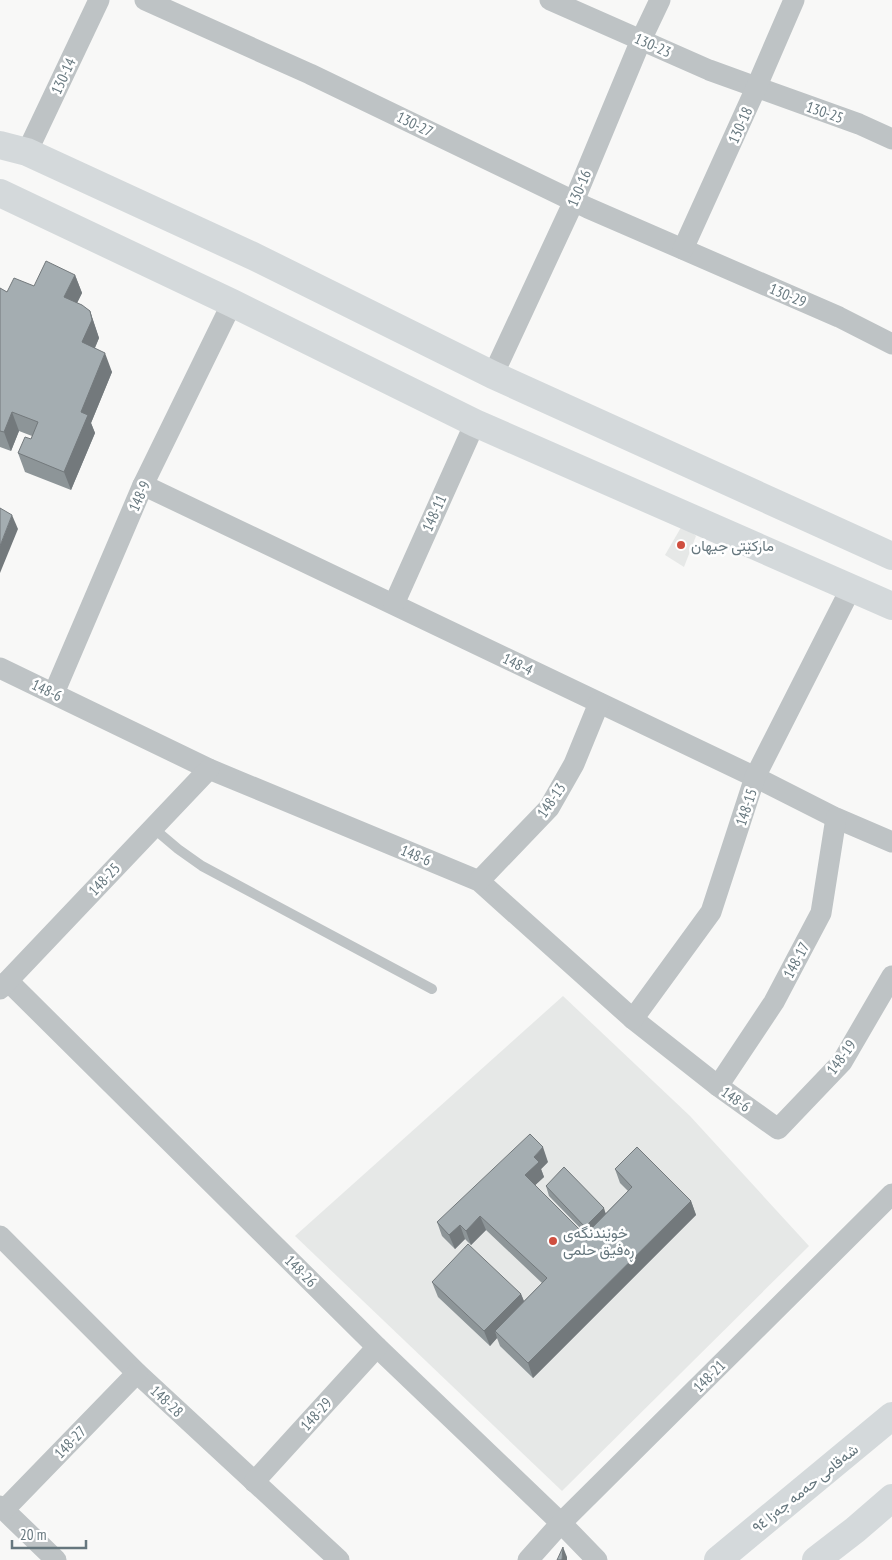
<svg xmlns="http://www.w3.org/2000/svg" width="892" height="1560" viewBox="0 0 892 1560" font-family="'PT Sans Narrow',Vazirmatn,sans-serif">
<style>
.built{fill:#e6e8e7}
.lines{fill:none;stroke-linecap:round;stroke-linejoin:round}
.lane{stroke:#bec3c5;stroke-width:10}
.street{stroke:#bec3c5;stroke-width:21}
.secondary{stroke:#d4d9db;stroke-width:28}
.wall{fill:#8d9598}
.shaded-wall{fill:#73797c}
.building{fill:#a4adb1;stroke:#73797c}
.poi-dot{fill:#cf4f40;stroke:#fff;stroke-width:2}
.labels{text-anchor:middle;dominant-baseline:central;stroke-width:5;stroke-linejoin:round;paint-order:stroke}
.street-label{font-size:15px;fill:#66777e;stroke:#fff}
.poi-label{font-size:15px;fill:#66777e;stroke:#fff;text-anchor:start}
</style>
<rect width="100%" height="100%" fill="#f8f8f7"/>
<g class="built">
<path d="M683,524L696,536L684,567L665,555Z"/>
<path d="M563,996L690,1116L809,1246L562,1491L295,1236Z"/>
</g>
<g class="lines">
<path class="lane" d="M152,827L178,849L202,866L432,989"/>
<g class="street">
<path d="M145,0L310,74L588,208L839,317L892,344"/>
<path d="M550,0L709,70L859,124L892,139"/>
<path d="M27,152L99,0"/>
<path d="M683,249L756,88L794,0"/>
<path d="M493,375L574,201L641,40L660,0"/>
<path d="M143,485L755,777L836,818L892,842"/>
<path d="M394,604L475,423"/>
<path d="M0,668L209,769L479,881L633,1019L718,1086L778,1129L842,1062L892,976"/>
<path d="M54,693L143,485L232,303"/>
<path d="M479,881L549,808L574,764L599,703"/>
<path d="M8,981L377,1347L561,1523L597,1560"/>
<path d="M0,989L209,769"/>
<path d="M633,1019L711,912L755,777L851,588"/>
<path d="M718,1086L774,1002L821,913L836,818"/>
<path d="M0,1236L137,1373L339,1560"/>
<path d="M254,1482L377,1347"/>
<path d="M0,1506L56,1560"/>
<path d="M4,1510L137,1373"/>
<path d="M528,1560L561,1523L892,1194"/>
</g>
<g class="secondary">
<path d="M0,145L27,152L253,256L493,375L892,556"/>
<path d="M0,193L232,303L475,423L892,606"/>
<path d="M718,1560L892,1416"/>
<path d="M816,1560L855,1530L892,1498"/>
</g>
</g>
<g class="wall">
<path d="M75,275L82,293L77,303L90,311L99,338L95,348L112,372L91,423L95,433L71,490L25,472L18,453L31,439L32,436L19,431L11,451L0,447V288L7,292L34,286Z"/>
<path d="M548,1162L541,1169L544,1177L535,1185L585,1235L586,1234L549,1196L546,1186L606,1213L628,1191L620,1183L615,1169L691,1201L696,1215L533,1378L500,1346L497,1338L490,1346L438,1297L432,1282L521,1294L524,1301L542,1283L486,1230L471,1245L465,1239L455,1249L442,1236L437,1222Z"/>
</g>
<g class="shaded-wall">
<path d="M75,275L82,293L71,315L64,297Z"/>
<path d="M90,311L99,338L89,361L82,342Z"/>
<path d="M105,353L112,372L91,423L95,433L71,490L64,472L81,412Z"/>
<path d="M12,412L19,431L11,451L4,432Z"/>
<path d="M12,515L18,529L0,573V546Z"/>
<path d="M543,1147L548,1162L541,1169L544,1177L530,1190L525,1175L534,1157Z"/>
<path d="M691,1201L696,1215L533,1378L528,1363Z"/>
<path d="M604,1208L607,1218L589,1236L585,1227Z"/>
<path d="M480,1216L486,1230L471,1245L466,1231Z"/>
<path d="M460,1225L465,1239L455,1249L449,1235Z"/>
<path d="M521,1294L527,1309L495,1331L497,1338L490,1346L484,1331Z"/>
<path d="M563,1547L567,1557V1560H562Z"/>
</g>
<g class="building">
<path d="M46,261L75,275L64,297L82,305L90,311L92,320L82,342L105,353L81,412L88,415L64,472L18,453L25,437L31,439L38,422L12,412L4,432L0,431V288L7,292L14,278L34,286Z"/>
<path d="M0,508L12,515L0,546Z"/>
<path d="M530,1134L543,1147L534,1157L539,1162L525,1175L585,1235L632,1187L615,1169L637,1147L691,1201L528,1363L495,1331L547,1278L480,1216L466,1231L460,1225L449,1235L437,1222Z"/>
<path d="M564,1167L604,1208L585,1227L546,1186Z"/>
<path d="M468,1244L521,1294L484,1331L432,1282Z"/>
<path d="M563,1547L562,1560H557Z"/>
</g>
<g class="poi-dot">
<circle cx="681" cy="545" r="5"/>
<circle cx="553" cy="1241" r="5"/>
</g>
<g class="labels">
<g class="street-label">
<text transform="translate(653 45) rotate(24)">130-23</text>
<text transform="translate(63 76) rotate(-65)">130-14</text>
<text transform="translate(825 112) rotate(19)">130-25</text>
<text transform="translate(415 124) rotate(26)">130-27</text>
<text transform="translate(740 125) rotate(-66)">130-18</text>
<text transform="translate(579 188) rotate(-67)">130-16</text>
<text transform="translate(788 295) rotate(23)">130-29</text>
<text transform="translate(139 496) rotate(-66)">148-9</text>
<text transform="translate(434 513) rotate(-66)">148-11</text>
<text transform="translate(518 664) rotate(26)">148-4</text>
<text transform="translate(47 690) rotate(25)">148-6</text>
<text transform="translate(551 800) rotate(-56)">148-13</text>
<text transform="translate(746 807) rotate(-72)">148-15</text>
<text transform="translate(416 855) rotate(22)">148-6</text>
<text transform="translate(104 879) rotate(-47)">148-25</text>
<text transform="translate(796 960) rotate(-62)">148-17</text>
<text transform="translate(841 1057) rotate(-54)">148-19</text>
<text transform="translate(736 1099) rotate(35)">148-6</text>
<text transform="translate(301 1271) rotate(45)">148-26</text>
<text transform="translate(709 1376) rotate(-45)">148-21</text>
<text transform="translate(167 1401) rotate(43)">148-28</text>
<text transform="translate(316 1414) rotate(-48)">148-29</text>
<text transform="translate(70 1442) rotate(-46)">148-27</text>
<text transform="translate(805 1488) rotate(-39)">شەقامی حەمە جەزا ٩٤</text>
</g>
<g class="poi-label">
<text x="691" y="545">ماركێتی جیھان</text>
<text x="563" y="1232">خوێندنگەی<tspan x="563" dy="17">ڕەفیق حلمی</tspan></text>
</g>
</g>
<path d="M12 1540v8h74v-8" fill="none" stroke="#66777e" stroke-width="2.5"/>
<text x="20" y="1540" font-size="15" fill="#66777e" stroke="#ffffff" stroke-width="4" paint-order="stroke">20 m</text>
</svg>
